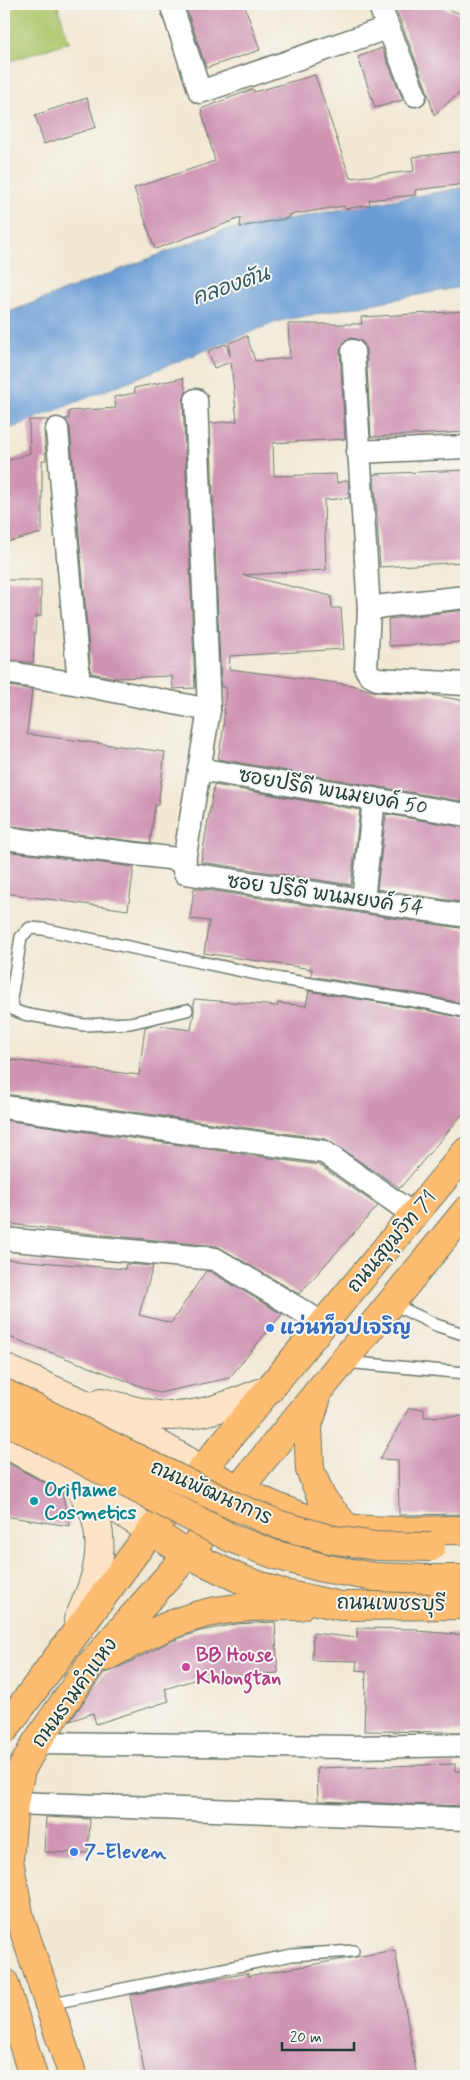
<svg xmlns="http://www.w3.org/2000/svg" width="470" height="2080" viewBox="0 0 470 2080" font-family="Mynerve,'Playpen Sans Thai',sans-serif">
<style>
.green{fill:#aec76d;stroke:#668250}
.water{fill:#6a9cd5;stroke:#446c84}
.building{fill:#cf94b2}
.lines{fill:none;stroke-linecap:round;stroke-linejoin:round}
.lane-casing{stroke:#69796c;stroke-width:14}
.street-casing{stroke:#69796c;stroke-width:25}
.secondary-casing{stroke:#69796c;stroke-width:30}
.primary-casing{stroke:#69796c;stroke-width:30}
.lane{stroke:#fff;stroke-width:11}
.street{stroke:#fff;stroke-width:22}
.secondary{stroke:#fee4c6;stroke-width:28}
.primary{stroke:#fdbc70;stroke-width:28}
.primary-bridge-casing{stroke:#69796c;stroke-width:30;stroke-linecap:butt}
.primary-bridge{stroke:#fdbc70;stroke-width:28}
.shop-dot{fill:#3f7fe0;stroke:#f6f6f2;stroke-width:2}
.culture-dot{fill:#0f9aa8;stroke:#f6f6f2;stroke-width:2}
.hotel-dot{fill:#d1479c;stroke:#f6f6f2;stroke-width:2}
.labels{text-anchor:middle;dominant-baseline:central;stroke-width:4;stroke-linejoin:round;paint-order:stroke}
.street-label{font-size:20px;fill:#1f3d34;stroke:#f6f6f2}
.shop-label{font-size:20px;font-weight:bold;fill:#366cbe;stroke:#f6f6f2;text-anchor:start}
.culture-label{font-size:20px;font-weight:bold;fill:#0d838f;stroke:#f6f6f2;text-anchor:start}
.hotel-label{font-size:20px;font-weight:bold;fill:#b23c85;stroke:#f6f6f2;text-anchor:start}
.water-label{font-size:21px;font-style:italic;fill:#365a64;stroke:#f6f6f2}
</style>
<rect width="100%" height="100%" fill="#f6f6f2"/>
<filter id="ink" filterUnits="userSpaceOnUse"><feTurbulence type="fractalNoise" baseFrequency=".02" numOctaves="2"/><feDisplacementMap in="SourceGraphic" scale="10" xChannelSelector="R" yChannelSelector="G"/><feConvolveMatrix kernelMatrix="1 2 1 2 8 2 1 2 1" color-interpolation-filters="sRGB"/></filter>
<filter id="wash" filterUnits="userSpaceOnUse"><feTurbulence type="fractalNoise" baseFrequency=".0096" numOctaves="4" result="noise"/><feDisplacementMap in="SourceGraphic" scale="20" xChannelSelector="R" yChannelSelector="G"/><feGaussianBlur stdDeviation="1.12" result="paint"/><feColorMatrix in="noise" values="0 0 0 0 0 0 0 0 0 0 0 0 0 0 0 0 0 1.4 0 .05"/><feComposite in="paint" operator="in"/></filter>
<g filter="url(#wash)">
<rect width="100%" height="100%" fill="#f2e8d4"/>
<path class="green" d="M4,4H57L69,42L4,63Z"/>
<path class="water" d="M466,187V286L279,321L4,431V314L221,231Z"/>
<g id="blocks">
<g class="building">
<path d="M185,4H244L260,50L206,68Z"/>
<path d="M394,4H439L440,6L466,16V50L460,60L466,81V87L434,115L427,90Z"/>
<path d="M382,48L403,100L375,108L358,57Z"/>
<path d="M315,75L350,178L414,171L412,157L466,151V184L415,190V195L369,200L370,205L345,209L344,206L288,215L289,218L240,227L241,218L155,249L134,188L215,161L201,109L253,89L254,92Z"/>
<path d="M87,98L96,127L44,144L35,115Z"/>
<path d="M466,311V432L371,437L366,350L364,343L359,340L352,338L345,340L342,345L340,352L345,439L273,443L274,476L336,474L337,483L348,480L349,498L324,500L326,570L243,575L331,596L332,608H341L344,649L230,656L229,669L352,685L376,692L431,695L466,701V802L218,759L223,732L226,687H221L210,423L237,421L231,362L214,368L208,351L226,344L230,356L229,343L247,336L255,361L290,358L288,324H362L361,317Z"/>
<path d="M183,378L186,392L183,401L195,688L173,689L172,676L116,678L91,673L70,428L65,419H69V411L116,408L114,397L135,393L134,388Z"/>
<path d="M29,420H48L44,430L46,460H42V533L4,543V462L30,453Z"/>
<path d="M466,470V562L380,567L374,474Z"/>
<path d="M4,580H41V616H36L33,663L4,659Z"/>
<path d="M466,610V642L389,646L388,619Z"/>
<path d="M4,685L32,690L27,734L165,752L158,805H155L150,843L4,825Z"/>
<path d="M214,785L360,810L351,885L201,862Z"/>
<path d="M386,814L466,828V903L377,889Z"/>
<path d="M4,851L134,867L128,910L4,893Z"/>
<path d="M194,888L466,929V1004L428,996L311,976L312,969L204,953L209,921L190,919Z"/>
<path d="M309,991L426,1010L466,1019V1110L400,1188L326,1139L4,1094V1059L139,1075L145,1027L155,1025L191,1030L194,1012V999L278,1006V1003L306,1006Z"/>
<path d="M4,1120L319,1165L378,1206L299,1294L217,1246L74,1232L4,1223Z"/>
<path d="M4,1259L125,1269L126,1264L153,1266L139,1315L171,1323L206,1271L211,1272L282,1314L229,1378L159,1393L4,1335Z"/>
<path d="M409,1408L424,1409V1417L466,1416V1514L399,1515L398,1460L380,1459Z"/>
<path d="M4,1461L62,1492L70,1526L4,1516Z"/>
<path d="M275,1622L278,1673L203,1677L165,1689L169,1701L96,1724L93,1713L70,1721L104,1673L112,1671L167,1643L200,1631L236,1624Z"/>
<path d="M357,1628L417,1629V1631L466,1635V1732L364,1731L366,1671L356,1670L357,1661L312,1660L313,1633L357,1638Z"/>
<path d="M455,1764V1771H466V1806L318,1801L317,1768Z"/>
<path d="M46,1817L90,1819L88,1853L44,1852Z"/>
<path d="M395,1950L417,2076H145L130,1995L248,1973V1976Z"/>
</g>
</g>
</g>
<g filter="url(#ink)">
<use href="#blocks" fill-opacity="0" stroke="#69796c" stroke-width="1"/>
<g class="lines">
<defs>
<g id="lane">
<path d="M187,1010L130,1023L84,1025L24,1014L14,1010L11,999L21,937L30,928L43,929L281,979L427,1003L466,1012"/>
<path d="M391,1303L436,1325L466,1335"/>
<path d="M345,1362L466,1373"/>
<path d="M48,2004L292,1955L353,1951"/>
</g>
<g id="street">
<path d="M171,4L200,92L387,28"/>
<path d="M379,4L415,95"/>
<path d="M353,351L369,610L383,606L466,597"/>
<path d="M196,400L209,710L183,867L185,873L466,916"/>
<path d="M57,429L79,684"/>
<path d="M358,452L466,447"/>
<path d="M369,610L366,669L370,675L377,679L466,684"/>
<path d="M4,672L79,684L209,710"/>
<path d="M199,769L466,815"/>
<path d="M4,838L185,860"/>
<path d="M363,900L374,799"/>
<path d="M4,1107L324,1152L414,1215"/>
<path d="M4,1239L215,1259L324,1324"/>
<path d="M36,1743L354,1747L466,1745"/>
<path d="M14,1803L466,1819"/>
</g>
<g id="secondary">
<path d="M4,1368L103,1412L203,1470"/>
<path d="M102,1402C123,1407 148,1416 170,1416C205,1416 237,1402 270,1389"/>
<path d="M4,1443L76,1482L151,1531"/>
<path d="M76,1482C82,1493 93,1506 96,1519C106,1556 93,1588 78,1620"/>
</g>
<g id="primary">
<path d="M316,1400L308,1426L310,1470L322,1499L347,1528"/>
<path d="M203,1470C247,1494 297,1521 348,1528C387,1533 427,1530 466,1530"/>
<path d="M151,1531L188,1554L238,1578L284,1594L341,1606L466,1605"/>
<path d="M431,1579H466"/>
<path d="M105,1657C134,1642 164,1625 196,1616C229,1606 266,1606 300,1606"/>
<path d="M4,1730L151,1531L466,1152"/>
<path d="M4,1982L33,2076"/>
<path d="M73,2076L20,1919L9,1860L14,1803L21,1770L36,1743L90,1665L188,1554L250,1475L466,1211"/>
</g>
</defs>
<use href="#lane" class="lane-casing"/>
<use href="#street" class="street-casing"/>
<use href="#secondary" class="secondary-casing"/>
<use href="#primary" class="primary-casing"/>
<use href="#lane" class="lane"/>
<use href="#street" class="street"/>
<use href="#secondary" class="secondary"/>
<use href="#primary" class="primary"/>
<defs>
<g id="primary-bridge">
<path d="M4,1393L234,1506L280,1525L330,1539L375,1546L431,1547"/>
<path d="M4,1419L231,1538L276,1555L323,1568L375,1577L431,1579"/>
</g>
</defs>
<use href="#primary-bridge" class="primary-bridge-casing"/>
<use href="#primary-bridge" class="primary-bridge"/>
</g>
</g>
<g class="shop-dot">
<circle cx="270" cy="1328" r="5"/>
<circle cx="74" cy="1852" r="5"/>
</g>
<circle class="culture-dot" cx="34" cy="1501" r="5"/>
<circle class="hotel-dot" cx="186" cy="1667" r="5"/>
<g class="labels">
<g class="street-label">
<text transform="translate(333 792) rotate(10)">ซอยปรีดี พนมยงค์ 50</text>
<text transform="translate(325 895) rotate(8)">ซอย ปรีดี พนมยงค์ 54</text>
<text transform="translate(392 1242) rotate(-50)">ถนนสุขุมวิท 71</text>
<text transform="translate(211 1493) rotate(24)">ถนนพัฒนาการ</text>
<text transform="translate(391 1604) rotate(1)">ถนนเพชรบุรี</text>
<text transform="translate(75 1693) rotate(-54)">ถนนรามคำแหง</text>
</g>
<g class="shop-label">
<text x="280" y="1328">แว่นท็อปเจริญ</text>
<text x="84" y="1852">7-Eleven</text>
</g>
<g class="culture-label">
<text x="44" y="1490">Oriflame<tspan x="44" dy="23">Cosmetics</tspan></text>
</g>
<g class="hotel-label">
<text x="196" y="1655">BB House<tspan x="196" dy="23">Khlongtan</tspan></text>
</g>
<g class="water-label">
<text transform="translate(231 286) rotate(-19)">คลองตัน</text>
</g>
</g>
<rect width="470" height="2080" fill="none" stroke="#f6f6f2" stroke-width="20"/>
<path d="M282 2042v8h72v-8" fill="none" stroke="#1f3d34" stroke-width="2.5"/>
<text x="290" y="2042" font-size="15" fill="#1f3d34" stroke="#f6f6f2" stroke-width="4" paint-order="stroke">20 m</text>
</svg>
